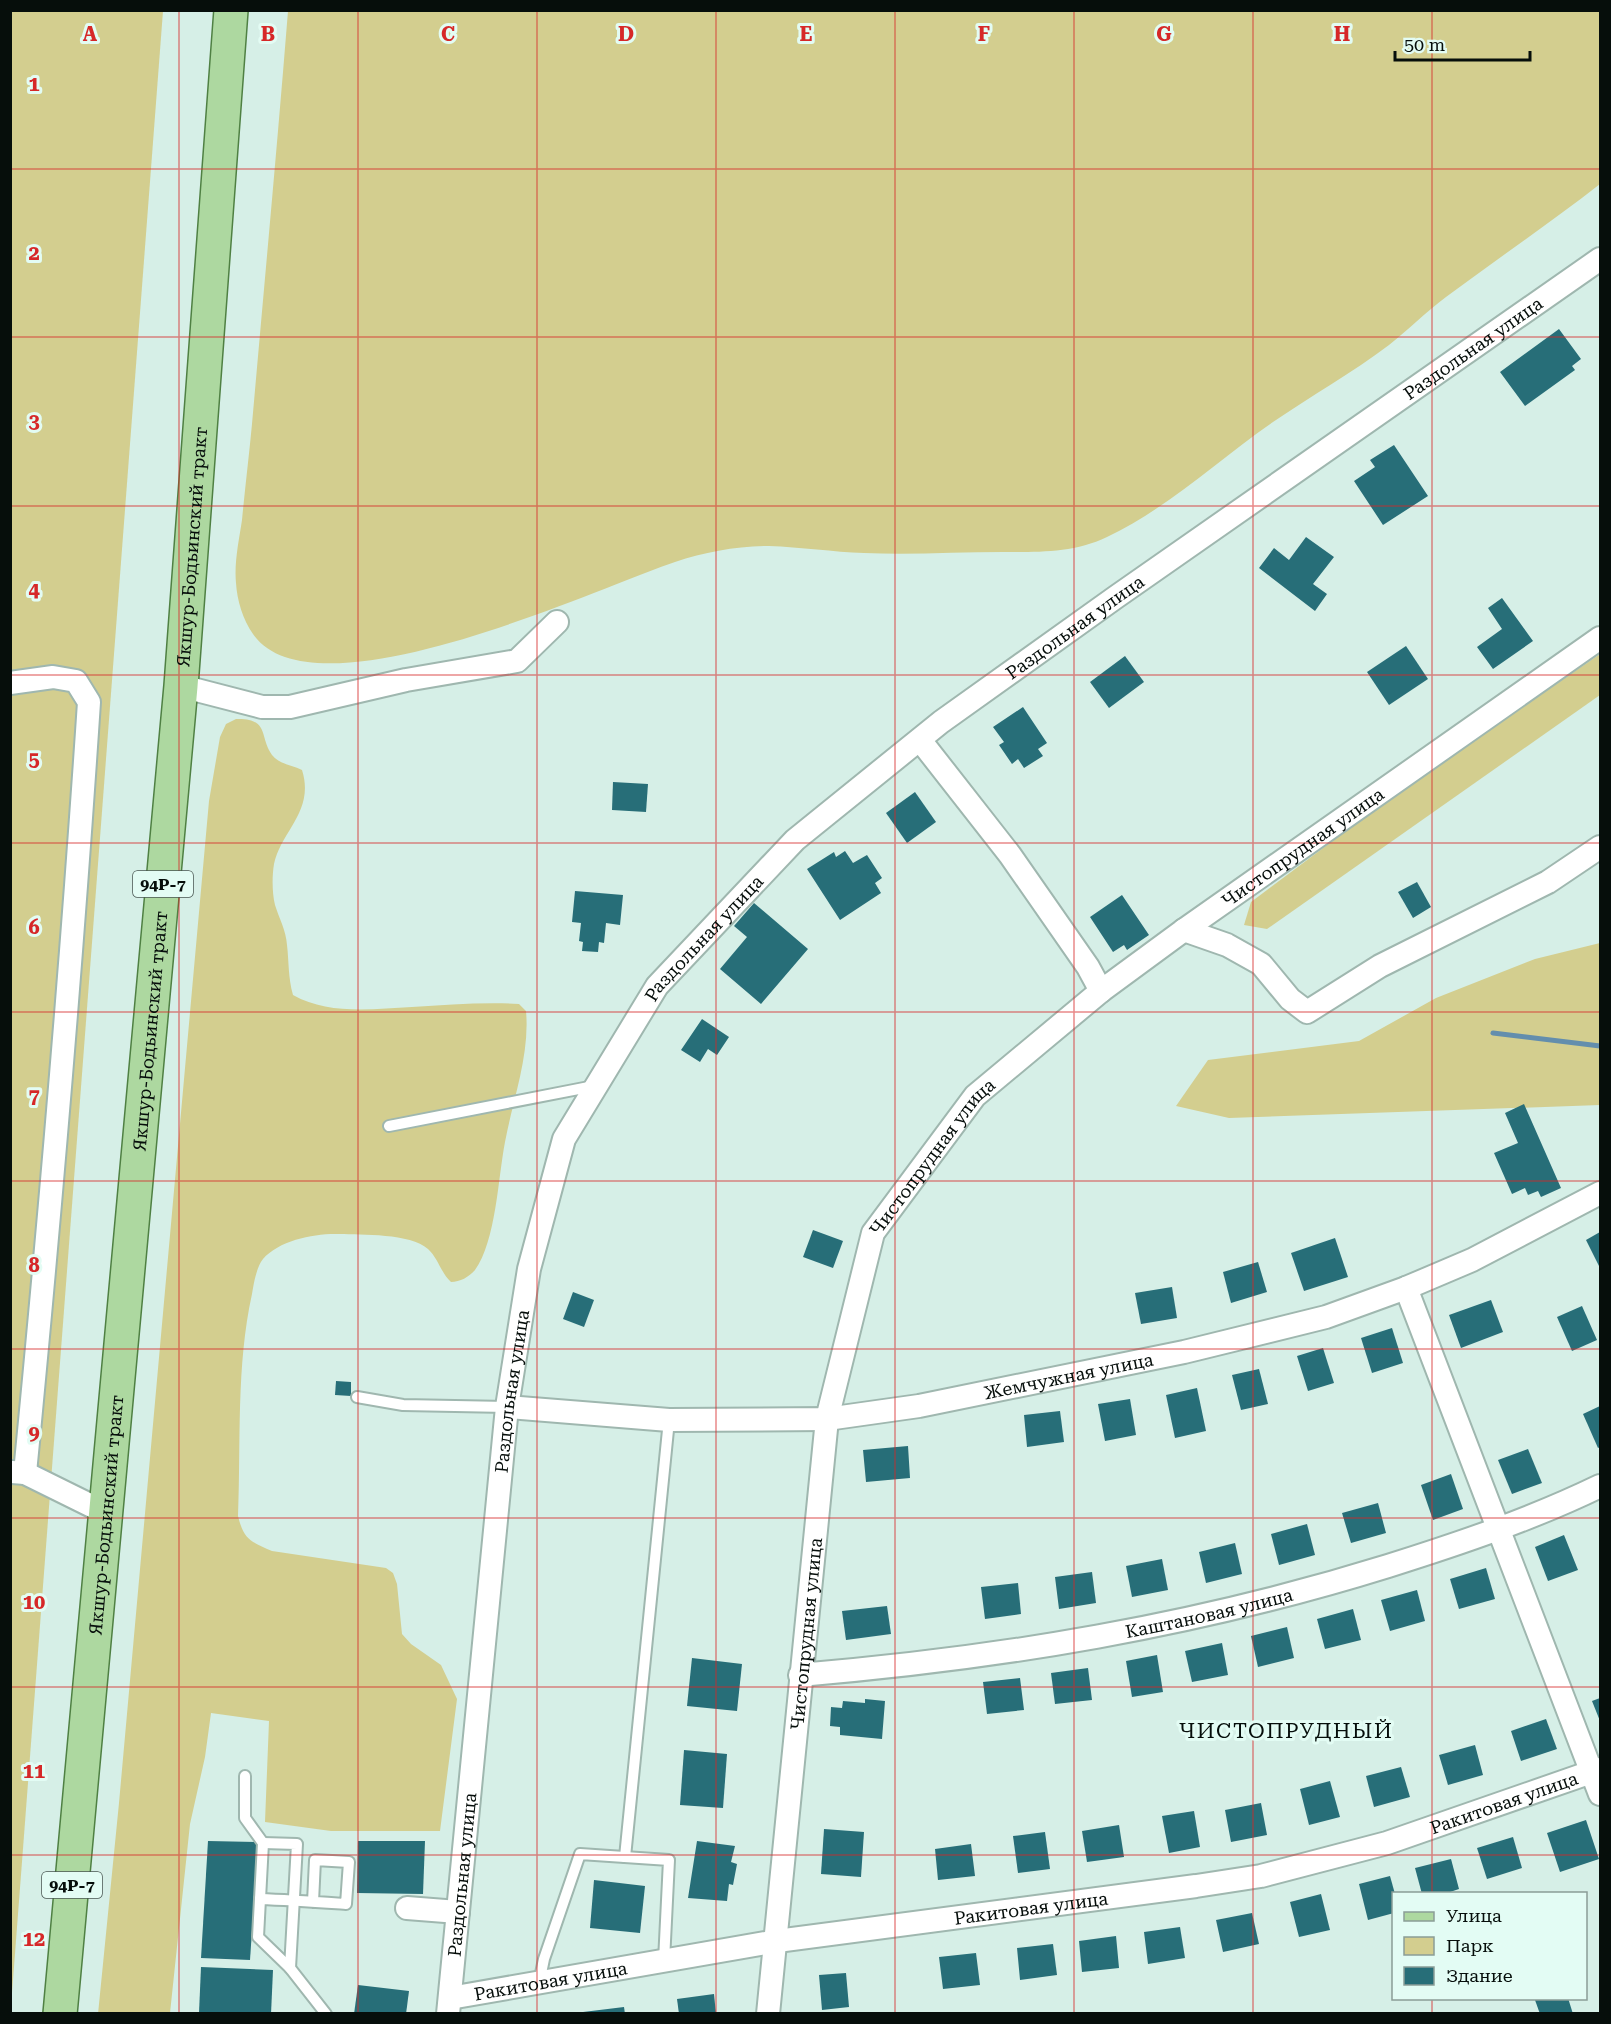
<svg xmlns="http://www.w3.org/2000/svg" width="1611" height="2024" viewBox="0 0 1611 2024" font-family="'Roboto Serif',serif">
<style>
.green{fill:#d3ce8f}
.lines{fill:none;stroke-linecap:round;stroke-linejoin:round}
.stream{stroke:#638ead;stroke-width:5}
.building{fill:#276e78}
.service-casing{stroke:#9fb7af;stroke-width:14}
.minor-casing{stroke:#9fb7af;stroke-width:26}
.primary-casing{stroke:#4f8043;stroke-width:36}
.service{stroke:#fff;stroke-width:10}
.minor{stroke:#fff;stroke-width:22}
.primary{stroke:#add8a0;stroke-width:33}
.grid{fill:none;stroke:#d62828;stroke-width:1.5;stroke-opacity:0.55}
.labels{text-anchor:middle;dominant-baseline:central;stroke-width:6;stroke-linejoin:round;paint-order:stroke}
.shield{fill:#e3fcf4;stroke:#485551;stroke-width:1.5}
.shield-label{font-size:16px;font-weight:bold;fill:#060e0b}
.street-label{font-size:18px;fill:#060e0b;stroke:#e3fcf4}
.quarter-label{font-size:21px;letter-spacing:1.5px;fill:#060e0b;stroke:#e3fcf4}
.grid-label{font-size:20px;text-anchor:middle;font-weight:bold;fill:#d62828;stroke:#e3fcf4;stroke-width:6;stroke-linejoin:round;paint-order:stroke}
</style>
<rect width="100%" height="100%" fill="#d6efe7"/>
<g class="green">
<path d="M11,11H163L11,2006Z"/>
<path d="M288,11H1600V184C1550,223 1497,259 1446,297C1426,312 1408,330 1389,345C1352,373 1311,396 1273,422C1218,460 1168,508 1107,537C1074,553 1039,552 1003,552C957,552 911,555 864,553C833,552 801,547 769,546C737,546 705,552 675,562C595,589 314,721 253,634C243,620 237,600 236,583C234,563 239,540 242,520C245,488 249,456 252,424C264,287 277,149 288,11Z"/>
<path d="M1600,654V695L1267,929L1244,925L1251,902L1382,804Z"/>
<path d="M236,719C270,718 259,737 272,755C279,764 292,765 302,770C315,811 281,831 274,864C272,876 272,893 275,905C279,918 286,930 287,945C289,962 288,977 293,995C328,1015 372,1009 412,1007C447,1005 483,1002 519,1004L526,1011C530,1055 513,1099 505,1142C498,1178 496,1241 475,1270C469,1277 460,1282 451,1282C441,1273 438,1258 428,1249C410,1233 362,1235 339,1234C316,1233 279,1240 263,1259C256,1268 254,1283 252,1294C236,1366 241,1442 238,1516C244,1540 250,1541 272,1551L386,1568L393,1573L397,1584L402,1634L411,1644L441,1665L457,1699L440,1831H331L265,1822L269,1721L211,1713L205,1757L190,1824L170,2013L98,2014L119,1803L209,801L220,737L226,724Z"/>
<path d="M1600,943V1105L1229,1118L1176,1106L1208,1060L1359,1041L1436,998L1535,959Z"/>
</g>
<g class="lines">
<path class="stream" d="M1493,1033L1600,1046"/>
</g>
<g class="building">
<path d="M1559,329L1581,359L1572,366L1575,370L1525,406L1500,372Z"/>
<path d="M1394,445L1428,496L1383,525L1354,481L1375,467L1370,460Z"/>
<path d="M1306,537L1334,557L1313,584L1327,594L1315,611L1259,568L1274,548L1289,560Z"/>
<path d="M1502,598L1533,641L1493,669L1477,647L1502,629L1488,608Z"/>
<path d="M1406,646L1428,679L1389,705L1367,672Z"/>
<path d="M1125,656L1144,682L1109,708L1090,682Z"/>
<path d="M1023,707L1047,743L1038,749L1043,756L1024,768L1018,759L1012,764L999,745L1004,742L993,727Z"/>
<path d="M613,782L648,784L646,812L612,810Z"/>
<path d="M915,792L936,822L907,843L886,813Z"/>
<path d="M845,851L853,863L867,855L882,878L875,883L881,893L840,920L807,869L834,852L836,857Z"/>
<path d="M1417,882L1431,907L1413,918L1398,892Z"/>
<path d="M575,891L623,895L620,925L606,923L604,943L599,942L598,952L582,951L583,942L579,941L581,923L572,922Z"/>
<path d="M1122,895L1149,935L1127,950L1124,945L1113,952L1090,917Z"/>
<path d="M754,903L808,949L761,1004L720,969L747,937L734,926Z"/>
<path d="M702,1019L729,1037L717,1055L708,1049L700,1062L681,1050Z"/>
<path d="M1524,1104L1561,1188L1541,1197L1538,1191L1528,1195L1525,1188L1512,1194L1494,1153L1518,1143L1505,1113Z"/>
<path d="M813,1230L843,1241L833,1268L803,1257Z"/>
<path d="M1600,1232V1268L1586,1240Z"/>
<path d="M1335,1238L1348,1277L1304,1291L1291,1253Z"/>
<path d="M1258,1262L1267,1292L1231,1303L1223,1272Z"/>
<path d="M1172,1287L1177,1318L1141,1324L1135,1293Z"/>
<path d="M573,1292L594,1300L584,1327L563,1319Z"/>
<path d="M1491,1300L1503,1332L1461,1348L1449,1315Z"/>
<path d="M1582,1306L1597,1340L1572,1351L1557,1317Z"/>
<path d="M1392,1328L1403,1363L1372,1373L1361,1338Z"/>
<path d="M1323,1348L1334,1383L1308,1391L1297,1356Z"/>
<path d="M1259,1369L1268,1404L1241,1410L1232,1375Z"/>
<path d="M336,1381L351,1382V1396L335,1395Z"/>
<path d="M1197,1388L1206,1431L1175,1438L1166,1395Z"/>
<path d="M1130,1399L1136,1435L1105,1441L1098,1404Z"/>
<path d="M1600,1406V1447L1598,1448L1583,1414Z"/>
<path d="M1060,1411L1064,1442L1027,1447L1024,1415Z"/>
<path d="M908,1446L910,1478L866,1482L863,1450Z"/>
<path d="M1528,1449L1542,1483L1512,1494L1498,1460Z"/>
<path d="M1451,1474L1463,1509L1433,1520L1421,1485Z"/>
<path d="M1378,1503L1386,1533L1351,1543L1342,1513Z"/>
<path d="M1307,1524L1315,1555L1279,1565L1271,1534Z"/>
<path d="M1564,1535L1578,1570L1548,1581L1535,1547Z"/>
<path d="M1235,1543L1242,1574L1206,1583L1199,1552Z"/>
<path d="M1162,1559L1168,1590L1132,1597L1126,1566Z"/>
<path d="M1486,1568L1495,1599L1459,1609L1450,1579Z"/>
<path d="M1092,1572L1096,1603L1059,1609L1055,1577Z"/>
<path d="M1018,1583L1021,1614L985,1619L981,1587Z"/>
<path d="M1417,1590L1425,1621L1390,1631L1381,1600Z"/>
<path d="M887,1606L891,1634L846,1640L842,1611Z"/>
<path d="M1353,1609L1361,1640L1325,1649L1317,1619Z"/>
<path d="M1287,1627L1294,1658L1258,1667L1251,1636Z"/>
<path d="M1222,1643L1228,1675L1192,1682L1185,1651Z"/>
<path d="M1157,1655L1163,1692L1132,1697L1126,1661Z"/>
<path d="M692,1658L742,1664L737,1711L687,1706Z"/>
<path d="M1088,1668L1092,1700L1055,1704L1051,1673Z"/>
<path d="M1020,1678L1024,1710L987,1714L983,1682Z"/>
<path d="M1600,1698V1721L1592,1701Z"/>
<path d="M865,1699L885,1701L882,1739L840,1735V1727L830,1726L831,1707L842,1708L843,1701L865,1703Z"/>
<path d="M1546,1719L1557,1749L1521,1761L1511,1731Z"/>
<path d="M1475,1745L1483,1775L1448,1785L1439,1755Z"/>
<path d="M684,1750L727,1754L723,1808L680,1805Z"/>
<path d="M1401,1767L1410,1797L1374,1807L1366,1776Z"/>
<path d="M1330,1781L1340,1817L1309,1825L1300,1789Z"/>
<path d="M1261,1803L1267,1835L1231,1842L1225,1810Z"/>
<path d="M1194,1811L1200,1847L1169,1853L1162,1816Z"/>
<path d="M1586,1820L1599,1859L1560,1872L1547,1833Z"/>
<path d="M1119,1825L1124,1857L1087,1862L1082,1831Z"/>
<path d="M824,1829L864,1832L861,1877L821,1874Z"/>
<path d="M1045,1832L1050,1869L1018,1873L1013,1836Z"/>
<path d="M1513,1837L1522,1868L1487,1879L1477,1848Z"/>
<path d="M208,1841L258,1842L250,1960L201,1958Z"/>
<path d="M358,1841H425L423,1894L357,1893Z"/>
<path d="M697,1841L735,1846L731,1862L737,1864L733,1885L729,1884L727,1901L688,1898Z"/>
<path d="M971,1844L975,1876L938,1880L935,1849Z"/>
<path d="M1451,1859L1459,1889L1444,1894H1422L1415,1868Z"/>
<path d="M1390,1876L1395,1894L1394,1913L1368,1920L1359,1884Z"/>
<path d="M594,1880L645,1886L640,1933L590,1928Z"/>
<path d="M1321,1894L1330,1930L1299,1937L1290,1902Z"/>
<path d="M1252,1913L1259,1944L1223,1952L1216,1920Z"/>
<path d="M1180,1927L1185,1958L1148,1964L1144,1932Z"/>
<path d="M1116,1936L1119,1968L1082,1972L1079,1941Z"/>
<path d="M1053,1944L1057,1975L1020,1980L1017,1948Z"/>
<path d="M976,1953L980,1985L943,1989L939,1957Z"/>
<path d="M201,1967L273,1970L271,2014L199,2013Z"/>
<path d="M846,1973L849,2007L822,2010L819,1975Z"/>
<path d="M358,1985L409,1991L406,2014H354Z"/>
<path d="M714,1994L716,2014H679L677,1999Z"/>
<path d="M1539,1998H1568L1573,2014H1540L1535,2000Z"/>
<path d="M624,2007L625,2014H583V2012Z"/>
</g>
<g class="lines">
<defs>
<g id="service">
<path d="M389,1126L594,1086"/>
<path d="M357,1397L403,1405L507,1407"/>
<path d="M245,1776V1818L263,1843L260,1899"/>
<path d="M263,1843L297,1844L290,1968"/>
<path d="M625,1857L669,1420"/>
<path d="M313,1902L315,1860L349,1862L346,1904C317,1902 289,1900 260,1899L258,1937L290,1968L326,2014"/>
<path d="M539,1983L544,1959L580,1854L669,1860L664,1961"/>
</g>
<g id="minor">
<path d="M10,683L53,677L76,681L89,702C72,959 50,1216 25,1473"/>
<path d="M181,686L262,707H290L406,680L517,661L557,622"/>
<path d="M920,740L1010,855L1088,967L1101,991"/>
<path d="M1184,930L1227,945L1261,964L1290,999L1307,1012L1380,966L1548,882L1600,847"/>
<path d="M1406,1288L1600,1794"/>
<path id="s1" d="M507,1407L669,1420L827,1419L919,1406L1184,1352L1326,1317L1406,1288L1472,1260L1600,1193"/>
<path d="M12,1472L25,1473L106,1513"/>
<path id="s2" d="M800,1675C1002,1658 1195,1626 1388,1566C1461,1543 1532,1519 1600,1486"/>
<path d="M407,1908L458,1912"/>
<path id="s3" d="M450,1998L777,1941L1196,1886L1261,1876L1387,1843L1600,1769"/>
<path id="s4" d="M448,2014L507,1407L529,1269L564,1139L657,986L795,840L941,722L1116,597L1600,259"/>
<path id="s5" d="M768,2014L827,1419L873,1233L975,1096L1101,991L1184,930L1600,638"/>
</g>
<g id="primary">
<path id="s6" d="M60,2014L181,686L231,10"/>
</g>
</defs>
<use href="#service" class="service-casing"/>
<use href="#minor" class="minor-casing"/>
<use href="#primary" class="primary-casing"/>
<use href="#service" class="service"/>
<use href="#minor" class="minor"/>
<use href="#primary" class="primary"/>
</g>
<path class="grid" d="M179,10V2014M358,10V2014M537,10V2014M716,10V2014M895,10V2014M1074,10V2014M1253,10V2014M1432,10V1894M10,169H1600M10,337H1600M10,506H1600M10,675H1600M10,843H1600M10,1012H1600M10,1181H1600M10,1349H1600M10,1518H1600M10,1687H1600M10,1855H1600M1432,1998V2014"/>
<g class="labels">
<g class="shield">
<rect x="133" y="871" width="60" height="26" rx="4.5"/>
<rect x="42" y="1872" width="60" height="26" rx="4.5"/>
</g>
<g class="shield-label">
<text x="163" y="884">94Р-7</text>
<text x="72" y="1885">94Р-7</text>
</g>
<g class="street-label">
<text stroke="none"><textPath href="#s4" startOffset="2102">Раздольная улица</textPath></text>
<text stroke="none"><textPath href="#s6" startOffset="1473">Якшур-Бодьинский тракт</textPath></text>
<text stroke="none"><textPath href="#s4" startOffset="1616">Раздольная улица</textPath></text>
<text stroke="none"><textPath href="#s5" startOffset="1372">Чистопрудная улица</textPath></text>
<text stroke="none"><textPath href="#s4" startOffset="1130">Раздольная улица</textPath></text>
<text stroke="none"><textPath href="#s6" startOffset="987">Якшур-Бодьинский тракт</textPath></text>
<text stroke="none"><textPath href="#s5" startOffset="886">Чистопрудная улица</textPath></text>
<text stroke="none"><textPath href="#s1" startOffset="566">Жемчужная улица</textPath></text>
<text stroke="none"><textPath href="#s4" startOffset="626">Раздольная улица</textPath></text>
<text stroke="none"><textPath href="#s6" startOffset="501">Якшур-Бодьинский тракт</textPath></text>
<text stroke="none"><textPath href="#s2" startOffset="414">Каштановая улица</textPath></text>
<text stroke="none"><textPath href="#s5" startOffset="382">Чистопрудная улица</textPath></text>
<text stroke="none"><textPath href="#s3" startOffset="1074">Ракитовая улица</textPath></text>
<text stroke="none"><textPath href="#s4" startOffset="140">Раздольная улица</textPath></text>
<text stroke="none"><textPath href="#s3" startOffset="588">Ракитовая улица</textPath></text>
<text stroke="none"><textPath href="#s3" startOffset="102">Ракитовая улица</textPath></text>
</g>
<g class="quarter-label">
<text x="1286" y="1731">ЧИСТОПРУДНЫЙ</text>
</g>
</g>
<g class="grid-label">
<text x="90" y="41">A</text>
<text x="268" y="41">B</text>
<text x="448" y="41">C</text>
<text x="626" y="41">D</text>
<text x="806" y="41">E</text>
<text x="984" y="41">F</text>
<text x="1164" y="41">G</text>
<text x="1342" y="41">H</text>
<text x="34" y="91">1</text>
<text x="34" y="260">2</text>
<text x="34" y="428">3</text>
<text x="34" y="597">4</text>
<text x="34" y="766">5</text>
<text x="34" y="934">6</text>
<text x="34" y="1103">7</text>
<text x="34" y="1272">8</text>
<text x="34" y="1440">9</text>
<text x="34" y="1609">10</text>
<text x="34" y="1778">11</text>
<text x="34" y="1946">12</text>
</g>
<rect width="1611" height="2024" fill="none" stroke="#060e0b" stroke-width="24"/>
<rect x="1392" y="1892" width="195" height="108" fill="#e3fcf4" stroke="#8b9d97" stroke-width="1.5"/>
<rect x="1404" y="1912" width="30" height="9" fill="#add8a0" stroke="#8b9d97" stroke-width="1.5"/>
<text x="1446" y="1922" font-size="18" fill="#060e0b">Улица</text>
<rect x="1404" y="1937" width="30" height="18" fill="#d3ce8f" stroke="#8b9d97" stroke-width="1.5"/>
<text x="1446" y="1952" font-size="18" fill="#060e0b">Парк</text>
<rect x="1404" y="1967" width="30" height="18" fill="#276e78" stroke="#8b9d97" stroke-width="1.5"/>
<text x="1446" y="1982" font-size="18" fill="#060e0b">Здание</text>
<path d="M1395 51v9h135v-9" fill="none" stroke="#060e0b" stroke-width="3"/>
<text x="1404" y="51" font-size="18" fill="#060e0b" stroke="#e3fcf4" stroke-width="4.5" paint-order="stroke">50 m</text>
</svg>
